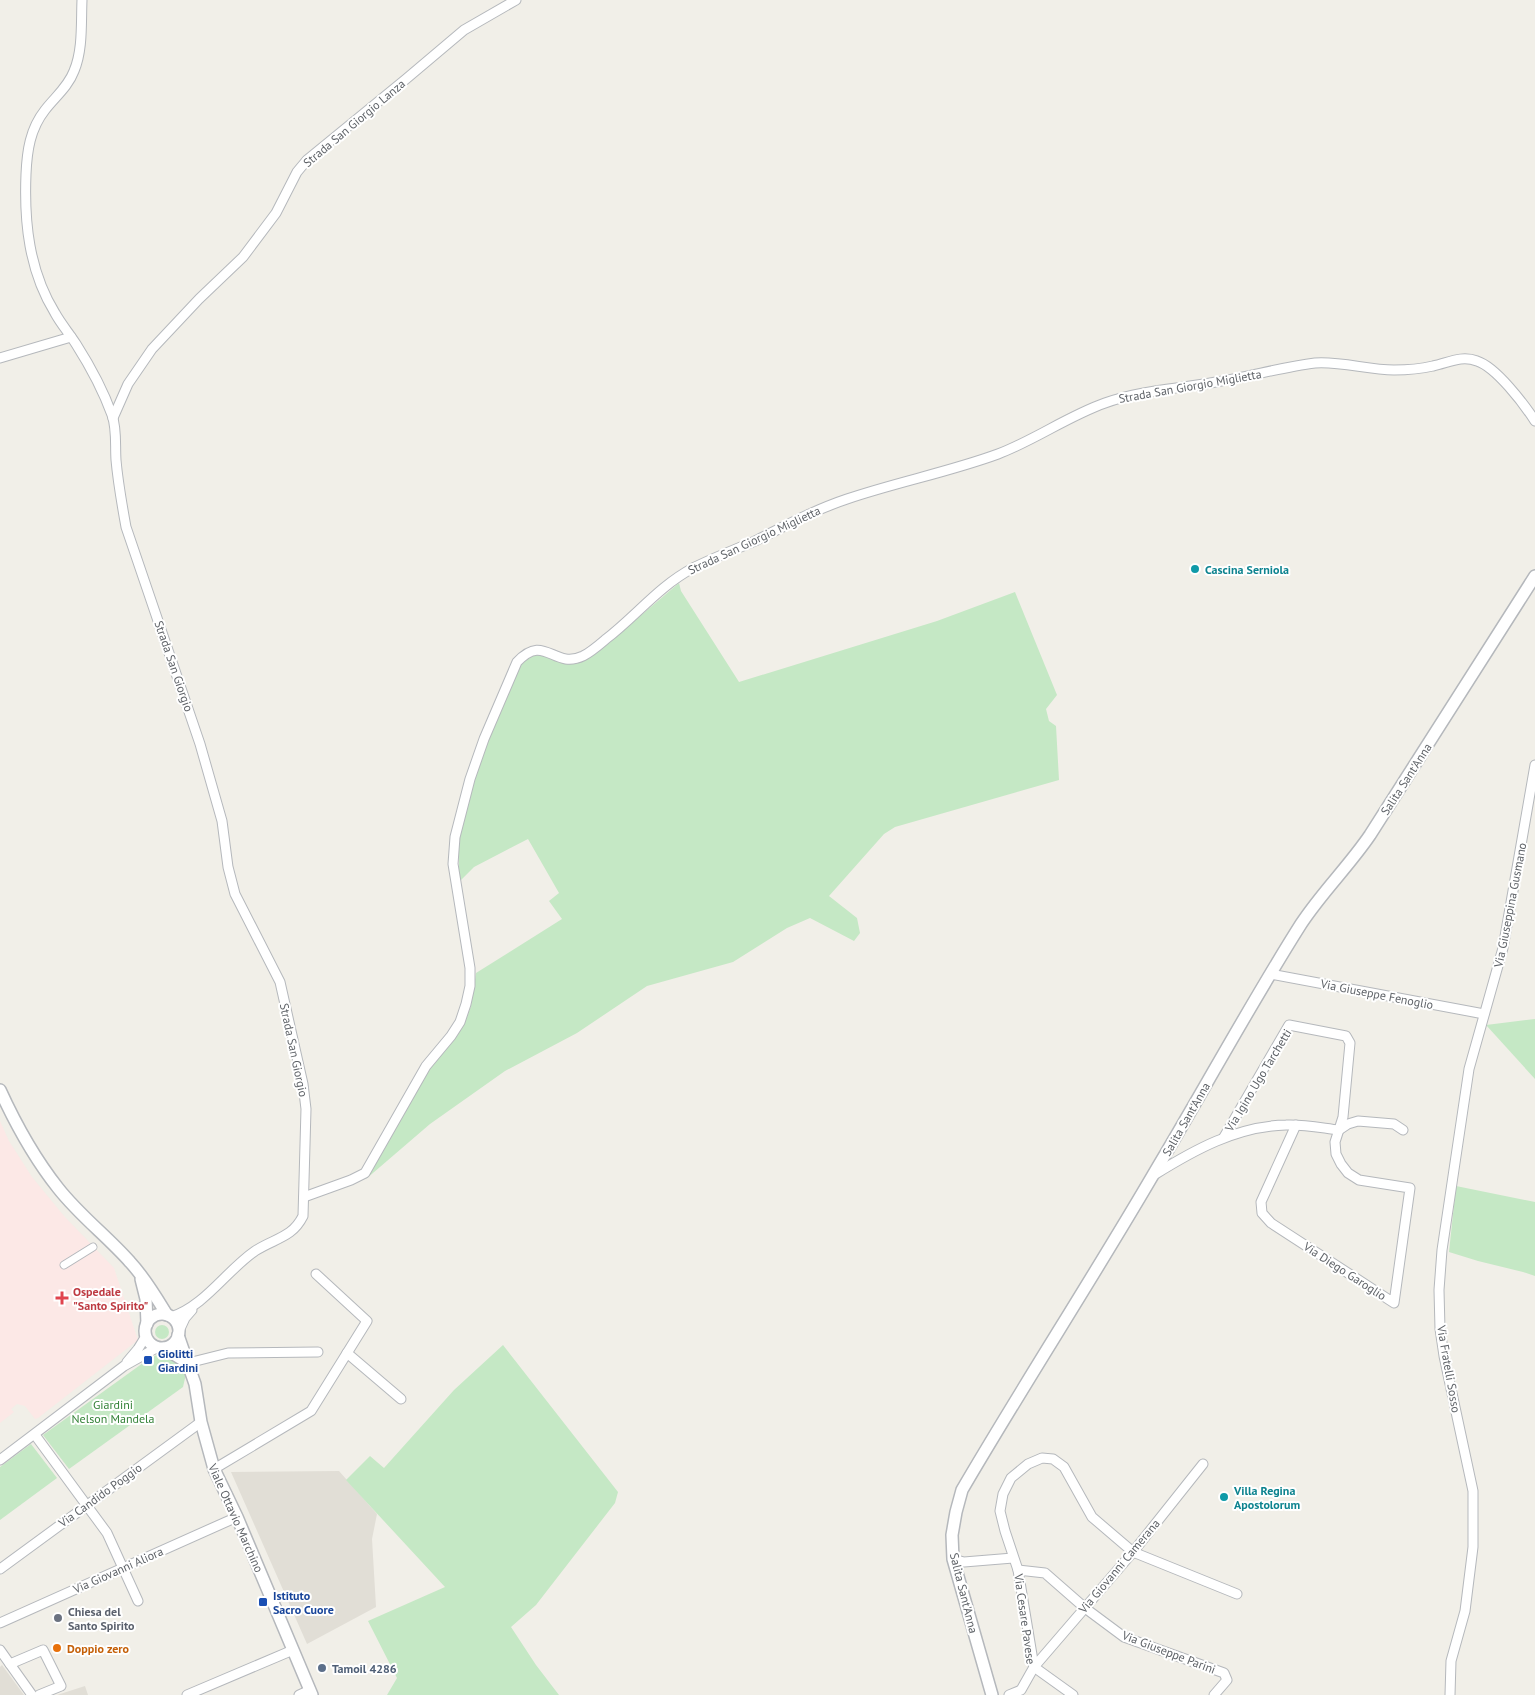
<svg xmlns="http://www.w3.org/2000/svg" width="1535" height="1695" viewBox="0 0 1535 1695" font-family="'PT Sans',sans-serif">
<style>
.education{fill:#e1ded6}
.medical{fill:#fce8e6}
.green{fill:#c5e8c5}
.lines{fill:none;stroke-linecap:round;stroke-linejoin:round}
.pedestrian-casing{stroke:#b5b8bc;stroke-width:9}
.minor-casing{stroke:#b5b8bc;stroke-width:11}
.tertiary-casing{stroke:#b5b8bc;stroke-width:14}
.pedestrian{stroke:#fff;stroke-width:7}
.minor{stroke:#fff;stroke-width:9}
.tertiary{stroke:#fff;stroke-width:11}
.culture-dot{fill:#0f9aa8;stroke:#fff;stroke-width:2}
.health-dot{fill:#e0444e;stroke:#fff;stroke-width:2}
.transit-dot{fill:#1a4fb4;stroke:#fff;stroke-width:2}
.worship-dot{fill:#6b7280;stroke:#fff;stroke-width:2}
.food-dot{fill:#e8710a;stroke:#fff;stroke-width:2}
.service-dot{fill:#5c6f8a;stroke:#fff;stroke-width:2}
.labels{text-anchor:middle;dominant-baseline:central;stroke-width:4;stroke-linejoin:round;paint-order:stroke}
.street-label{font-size:12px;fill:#5f6368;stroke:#fff}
.culture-label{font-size:12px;font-weight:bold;fill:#0d838f;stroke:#fff;text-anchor:start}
.health-label{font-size:12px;font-weight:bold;fill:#be3a42;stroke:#fff;text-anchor:start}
.transit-label{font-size:12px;font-weight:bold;fill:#164399;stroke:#fff;text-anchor:start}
.park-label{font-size:12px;fill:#348238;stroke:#fff}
.worship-label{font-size:12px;font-weight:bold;fill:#5b616d;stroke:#fff;text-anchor:start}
.food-label{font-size:12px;font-weight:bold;fill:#c56008;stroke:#fff;text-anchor:start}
.service-label{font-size:12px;font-weight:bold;fill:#4e5e75;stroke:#fff;text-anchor:start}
</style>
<rect width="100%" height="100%" fill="#f1efe8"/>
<g class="education">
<path d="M339,1471L377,1514L372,1539L376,1607L307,1644L231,1472Z"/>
<path d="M2,1665L24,1695H0V1667Z"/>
<path d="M85,1686L88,1695H57Z"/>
</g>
<path class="medical" d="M0,1121L9,1141L32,1177L64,1216L114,1268L138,1340L38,1418L35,1419L25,1406L17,1404L11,1409L14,1412L0,1423Z"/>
<g class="green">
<path d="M679,583L681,591L739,682L937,621L1015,592L1057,695L1046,709L1049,721L1056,726L1059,780L895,827L884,834L829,896L857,918L860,933L854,941L810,918L787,928L733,962L647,986L577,1033L505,1071L430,1124L366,1179L430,1068L455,1039L464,1025L471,1006L476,973L562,919L549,901L559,893L528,839L474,867L459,882V836L465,811L488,739L521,664L535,652L586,657L599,651Z"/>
<path d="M1535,1019V1079L1486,1025Z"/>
<path d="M1456,1186L1535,1202V1276L1523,1272L1478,1261L1449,1252Z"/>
<circle cx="162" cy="1332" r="7"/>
<path d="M503,1345L618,1492L615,1503L536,1605L511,1627L536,1665L559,1695H387L397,1678L368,1621L445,1587L346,1480L370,1456L384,1468L454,1390Z"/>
<path d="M158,1354L170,1356L186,1374L183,1387L69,1469L43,1435L143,1363Z"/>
<path d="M31,1444L57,1478L0,1520V1467Z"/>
</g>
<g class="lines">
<defs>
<path id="pedestrian" d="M64,1265L93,1247"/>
<g id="minor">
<path d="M82,0C81,23 83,50 74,71C68,87 55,97 45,110C30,129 27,151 26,174C24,222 29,271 55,313C61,324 69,333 76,344C90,366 103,390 112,415C117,429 115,445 116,460C118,483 122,505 126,527L200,744L222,821L228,867L235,894L280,982L303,1084L306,1109L303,1216C292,1238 275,1238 255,1251C226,1271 205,1306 171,1317"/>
<path d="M0,358L71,337"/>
<path d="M113,418L128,384L152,349L199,299L243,257L276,213L297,172L307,160L406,79L464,30L516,0"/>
<path d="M1270,974L1484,1014"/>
<path d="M1224,1137L1289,1025L1346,1036L1350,1043L1343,1117L1335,1142L1336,1154L1341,1164L1348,1173L1359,1180L1410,1188L1394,1303L1271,1223L1262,1213L1261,1202L1296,1125"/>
<path d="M1154,1175C1194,1150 1237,1126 1286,1125C1303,1124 1322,1128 1339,1130L1348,1124L1358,1121L1394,1124L1403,1130"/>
<path d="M304,1197L351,1180L365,1173L426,1066L451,1036L460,1022L466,1004L470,986V968L453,864L455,837L470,779L484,739L517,662C545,632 553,670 583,656C591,652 599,645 606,639C636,616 659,586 693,568C713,558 734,550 755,541C785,526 814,510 847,499C897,482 949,472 998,454C1035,440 1068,416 1105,403C1140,390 1179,389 1216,382C1249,377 1282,367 1315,363C1341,361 1368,370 1394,370C1407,370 1420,369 1433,366C1448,363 1461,355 1477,361C1496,367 1524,404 1535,421"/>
<path d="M179,1331L185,1318L192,1310"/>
<path d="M347,1353L401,1399"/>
<path d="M127,1362L138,1349L146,1336"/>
<path d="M188,1363L228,1353L318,1352"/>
<path d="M35,1435L107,1533L138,1601"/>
<path d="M0,1460L124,1366L158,1347"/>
<path d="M214,1469L311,1411L367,1321L316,1274"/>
<path d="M953,1559L964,1562L1013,1558"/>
<path d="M0,1569L201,1422"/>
<path d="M1018,1570L1045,1573L1085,1608L1124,1637L1224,1673L1227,1680L1214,1695"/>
<path d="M0,1623L237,1517"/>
<path d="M0,1650L32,1695"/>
<path d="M10,1664L43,1650L61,1686L39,1695"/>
<path d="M187,1695L293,1650"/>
<path d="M299,1695L310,1690"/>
<path d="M1009,1695L1021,1690L1034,1667L1018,1570L1005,1531L1000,1511L1003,1494L1011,1478L1028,1464L1042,1458L1053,1459L1064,1467L1092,1517L1133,1552L1237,1594"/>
<path d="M1073,1695L1034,1667L1133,1552L1203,1464"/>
<path d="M1450,1695L1451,1661L1465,1611L1473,1547V1491L1444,1356L1440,1329L1439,1290L1442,1250L1469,1069L1503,948L1535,765"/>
</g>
<g id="tertiary">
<path d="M0,1090C16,1125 35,1159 58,1188C80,1216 107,1236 130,1262C145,1278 156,1297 167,1315"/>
<path d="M141,1279L146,1299L147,1324"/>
<circle cx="162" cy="1331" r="17"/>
<path d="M178,1335L195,1384L201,1422L214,1469L237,1517L312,1695"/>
<path d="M164,1348L188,1363"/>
<path d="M992,1695L953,1559L952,1535L956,1512L962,1490C1024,1384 1091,1281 1153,1175C1203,1092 1249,1006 1301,924C1322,892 1349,866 1370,835L1535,576"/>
</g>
</defs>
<use href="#pedestrian" class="pedestrian-casing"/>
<use href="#minor" class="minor-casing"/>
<use href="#tertiary" class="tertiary-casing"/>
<use href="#pedestrian" class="pedestrian"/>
<use href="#minor" class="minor"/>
<use href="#tertiary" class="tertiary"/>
</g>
<g class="culture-dot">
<circle cx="1195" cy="569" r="5"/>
<circle cx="1224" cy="1497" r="5"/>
</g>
<path class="health-dot" d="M59.5 1290.5h5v5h5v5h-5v5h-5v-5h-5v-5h5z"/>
<g class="transit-dot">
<rect x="143" y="1355" width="10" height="10" rx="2.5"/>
<rect x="258" y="1597" width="10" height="10" rx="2.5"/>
</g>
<circle class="worship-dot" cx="58" cy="1618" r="5"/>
<circle class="food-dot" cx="57" cy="1648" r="5"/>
<circle class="service-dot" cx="322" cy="1668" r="5"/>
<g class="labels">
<g class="street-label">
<text transform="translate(354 123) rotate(-40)">Strada San Giorgio Lanza</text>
<text transform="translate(1190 386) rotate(-10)">Strada San Giorgio Miglietta</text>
<text transform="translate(754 540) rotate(-25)">Strada San Giorgio Miglietta</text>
<text transform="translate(174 666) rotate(71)">Strada San Giorgio</text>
<text transform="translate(1406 779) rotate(-57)">Salita Sant'Anna</text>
<text transform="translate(1510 905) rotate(-79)">Via Giuseppina Gusmano</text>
<text transform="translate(1377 994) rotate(11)">Via Giuseppe Fenoglio</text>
<text transform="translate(294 1050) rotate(78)">Strada San Giorgio</text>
<text transform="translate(1258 1080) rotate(-59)">Via Igino Ugo Tarchetti</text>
<text transform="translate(1186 1119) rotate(-60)">Salita Sant'Anna</text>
<text transform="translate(1345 1271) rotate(33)">Via Diego Garoglio</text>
<text transform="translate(1449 1369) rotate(80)">Via Fratelli Sosso</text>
<text transform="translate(100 1495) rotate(-36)">Via Candido Poggio</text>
<text transform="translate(236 1518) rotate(66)">Viale Ottavio Marchino</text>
<text transform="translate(1119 1566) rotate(-50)">Via Giovanni Camerana</text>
<text transform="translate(118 1570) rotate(-24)">Via Giovanni Aliora</text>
<text transform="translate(964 1593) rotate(76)">Salita Sant'Anna</text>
<text transform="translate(1025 1619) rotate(82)">Via Cesare Pavese</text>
<text transform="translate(1169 1652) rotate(21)">Via Giuseppe Parini</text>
</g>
<g class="culture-label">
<text x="1205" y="569">Cascina Serniola</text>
<text x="1234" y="1490">Villa Regina<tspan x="1234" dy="14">Apostolorum</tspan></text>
</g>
<g class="health-label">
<text x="73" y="1291">Ospedale<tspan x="73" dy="14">"Santo Spirito"</tspan></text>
</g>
<g class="transit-label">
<text x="158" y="1353">Giolitti<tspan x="158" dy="14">Giardini</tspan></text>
<text x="273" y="1595">Istituto<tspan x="273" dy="14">Sacro Cuore</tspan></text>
</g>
<g class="park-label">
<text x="113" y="1404">Giardini<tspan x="113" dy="14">Nelson Mandela</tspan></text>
</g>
<g class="worship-label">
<text x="68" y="1611">Chiesa del<tspan x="68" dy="14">Santo Spirito</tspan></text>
</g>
<g class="food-label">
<text x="67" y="1648">Doppio zero</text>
</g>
<g class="service-label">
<text x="332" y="1668">Tamoil 4286</text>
</g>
</g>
</svg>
